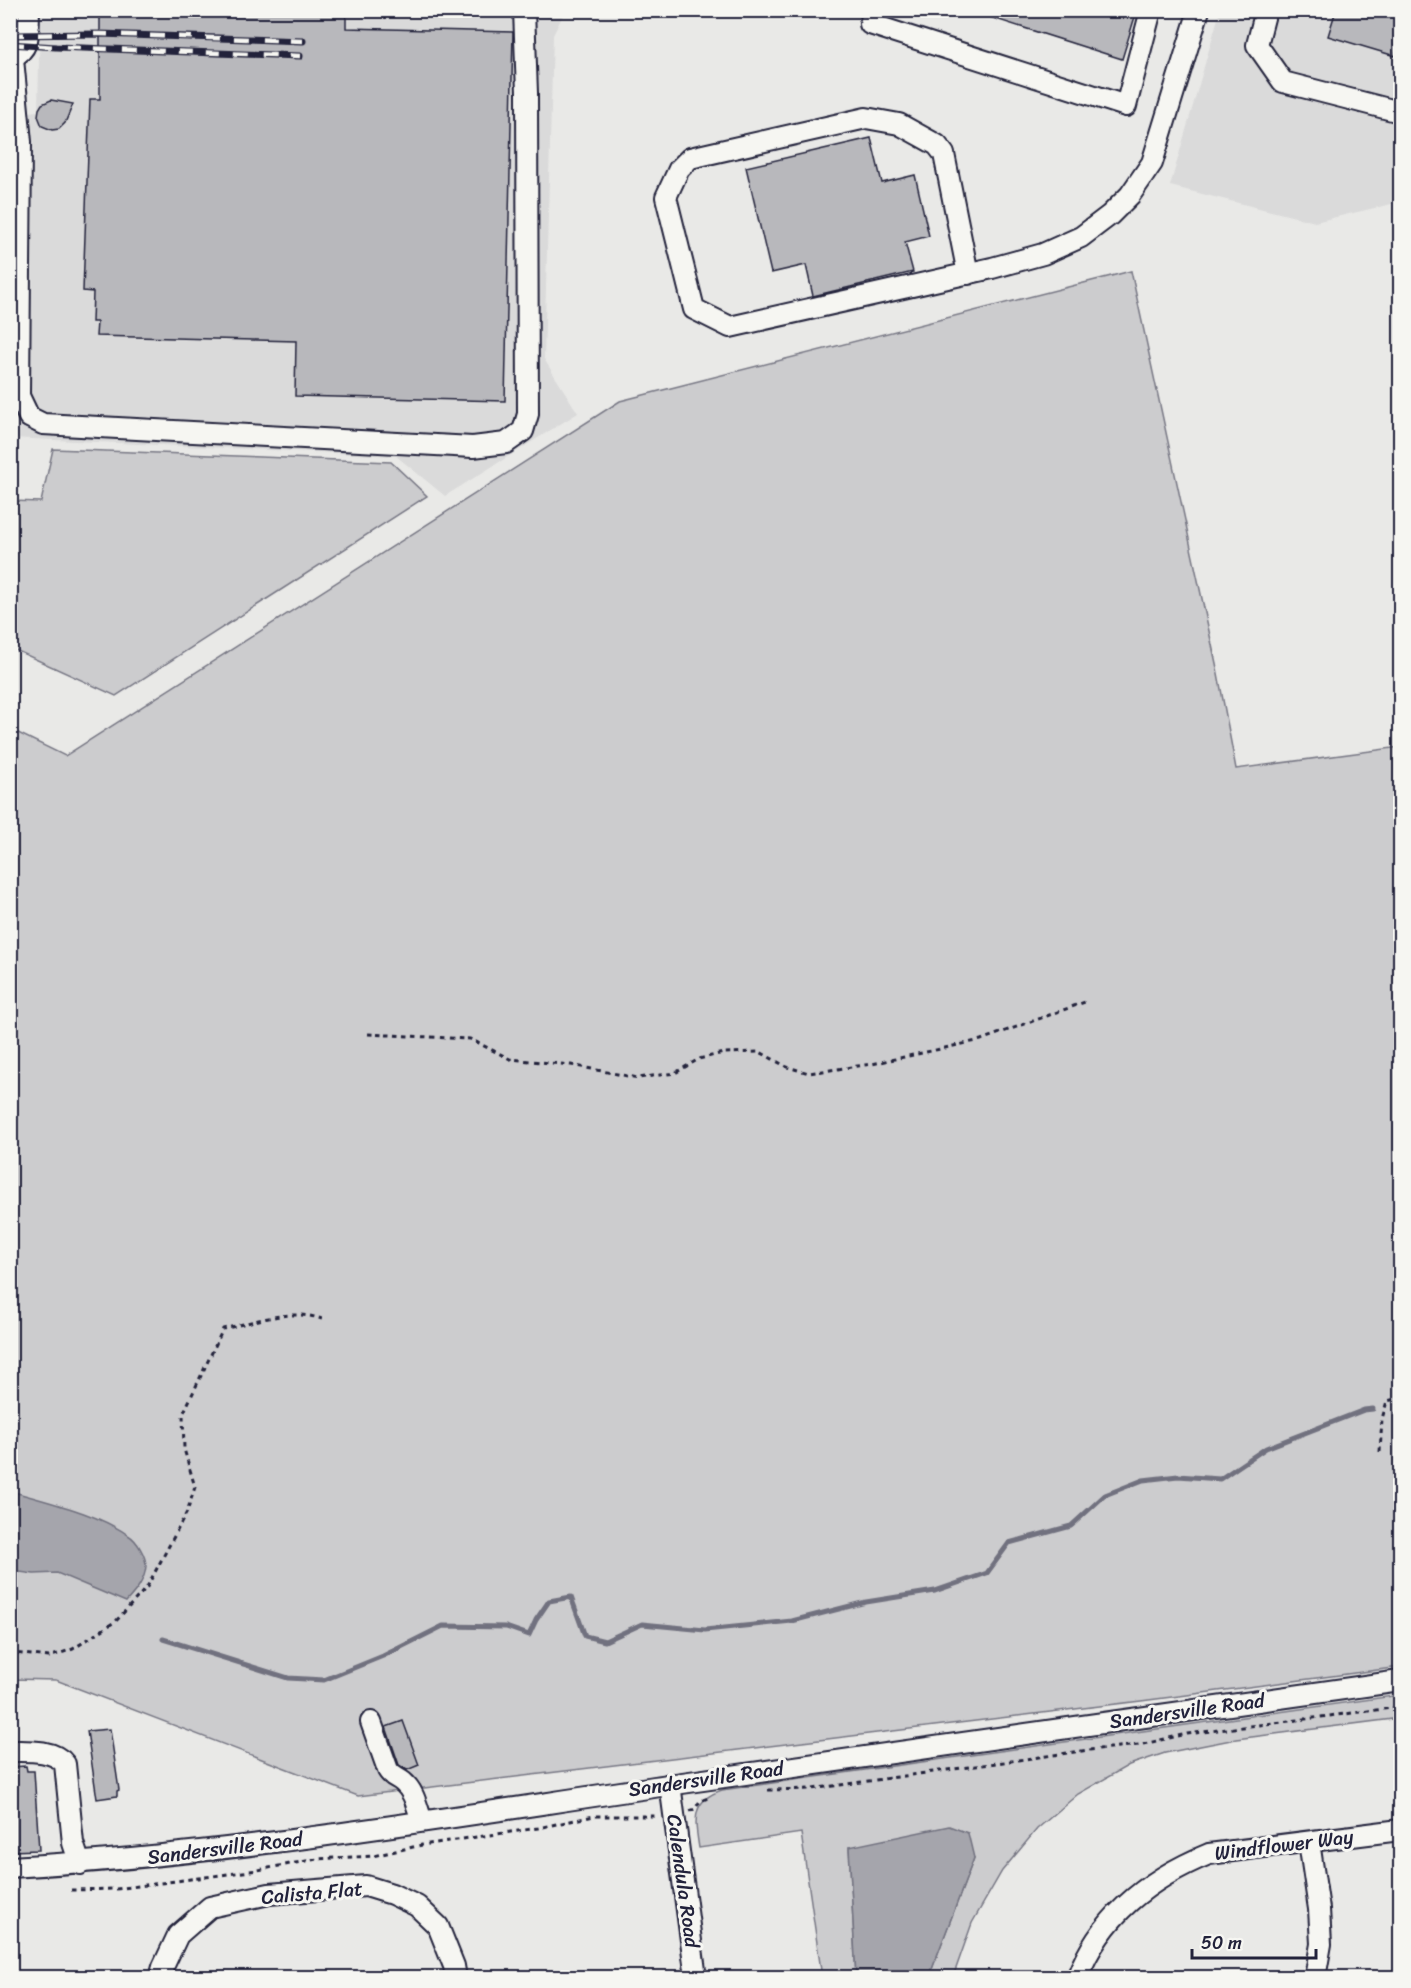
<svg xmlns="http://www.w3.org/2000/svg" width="1411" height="1988" viewBox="0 0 1411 1988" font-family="Sriracha,sans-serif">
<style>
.built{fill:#dadada}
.green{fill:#ccccce;stroke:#777784;stroke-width:1.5}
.water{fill:#a5a5ac;stroke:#71717f;stroke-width:1.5}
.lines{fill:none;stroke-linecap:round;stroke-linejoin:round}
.stream{stroke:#71717f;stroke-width:5}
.building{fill:#b8b8bc;stroke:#22223b;stroke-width:1.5}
.minor-casing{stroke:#22223b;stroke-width:24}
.path{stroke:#22223b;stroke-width:3;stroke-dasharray:4.5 4.5;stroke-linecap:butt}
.minor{stroke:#f6f6f2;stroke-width:20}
.rail-casing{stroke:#22223b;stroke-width:7}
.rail{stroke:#f6f6f2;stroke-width:4.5;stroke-dasharray:14;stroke-linecap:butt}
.labels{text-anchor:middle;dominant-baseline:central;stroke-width:6;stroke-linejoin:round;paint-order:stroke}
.street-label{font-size:20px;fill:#22223b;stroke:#f6f6f2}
</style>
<rect width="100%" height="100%" fill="#e9e9e7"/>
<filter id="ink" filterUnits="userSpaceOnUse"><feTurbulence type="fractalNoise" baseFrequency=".0167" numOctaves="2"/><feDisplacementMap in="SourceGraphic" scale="12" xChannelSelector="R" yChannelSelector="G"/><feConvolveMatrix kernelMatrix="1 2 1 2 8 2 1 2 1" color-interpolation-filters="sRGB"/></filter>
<g filter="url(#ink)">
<g class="built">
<path d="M40,11H565L553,35L544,359L578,413L445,496L396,456L11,438V114L38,111Z"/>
<path d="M1220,11H1400V202L1315,222L1170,186Z"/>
</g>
<g class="green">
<path d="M1131,271L1217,668L1236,769L1400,747V1667L1141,1701L358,1796L56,1680L11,1679L10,729L65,756L620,401Z"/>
<path d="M53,449L391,462L427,496L116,696L11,648V501L41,502Z"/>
<path d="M1400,1695V1718L1236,1739L1165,1753L1129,1765L1078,1794L1037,1829L1002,1871L972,1923L953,1977H929L974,1858L849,1847L856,1977H822L801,1833L699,1848C695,1821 690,1801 722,1790Z"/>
</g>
<g class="water">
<path d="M11,1491C47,1502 97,1513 128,1535C137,1540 146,1556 146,1566C145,1581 135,1592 126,1602L57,1573L34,1574L13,1571L11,1573Z"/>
<path d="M949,1826L968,1833L974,1858L929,1977H856L849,1847Z"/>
</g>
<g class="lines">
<g class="stream">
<path d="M1396,1414H1400"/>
<path d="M163,1639L288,1678L324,1680L383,1656L443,1626L506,1627L529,1635L536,1620L549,1601L571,1597L585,1636L605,1641L642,1624L705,1630L792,1621L866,1602L935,1591L987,1573L1009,1543L1071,1526L1105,1495L1143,1480L1178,1476L1220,1479L1266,1448L1364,1410L1373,1409"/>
</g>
</g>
<g class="building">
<path d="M100,10H346V28L513,32L505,401L295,396L296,341L96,336L97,322H92L93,292L83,291L90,99H100Z"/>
<path d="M977,10H1137L1122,59L977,13Z"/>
<path d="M1336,10H1401V38L1395,56L1328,36Z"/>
<path d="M51,100L73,104L65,123L59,129L52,130L42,126L38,116L39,109L42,104Z"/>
<path d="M871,138L882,183L915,175L929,236L905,242L913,272L813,296L806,265L771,273L746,167Z"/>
<path d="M403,1721L419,1765L407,1770L399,1765L386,1727Z"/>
<path d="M110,1729L119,1790L117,1791V1796L97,1799L87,1731Z"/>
<path d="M26,1766L27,1771H34L39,1850L10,1851V1767Z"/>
</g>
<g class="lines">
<defs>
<g id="minor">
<path d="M874,10L870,24L1126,106L1151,10"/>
<path d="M1266,10L1257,45L1283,82L1400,112"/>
<path d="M10,59C32,48 28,32 29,10"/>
<path d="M13,59L21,142L19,396L29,417L43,424L473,447L506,443L523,431L528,414L527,93L524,10"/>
<path d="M968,274L944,154L937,145L899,124L866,118L690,158L679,169L666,197L694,309L730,327L992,268L1043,254L1081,237L1110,215L1130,195L1152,163L1199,10"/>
<path d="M371,1722L388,1770C392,1777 397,1777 403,1782C415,1792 417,1808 422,1821"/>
<path d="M10,1751C27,1751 54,1749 65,1764L73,1843L80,1864"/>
<path d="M670,1784L696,1978"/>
<path d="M1309,1842L1319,1909L1321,1944L1315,1978"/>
<path d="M10,1867C231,1855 449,1817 668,1785C912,1749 1156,1716 1400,1681"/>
<path d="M160,1978L163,1967L178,1935L210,1907L269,1894L366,1886L392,1894L417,1906L438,1926L454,1966L456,1978"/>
<path d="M1077,1978C1101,1915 1150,1878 1209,1854L1400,1830"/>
</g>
</defs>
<use href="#minor" class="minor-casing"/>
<g class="path">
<path d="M368,1034L470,1039L510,1059L571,1065L638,1078L675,1073L699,1059L723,1053L760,1052L787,1067L809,1073L872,1064L981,1040L1085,1002"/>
<path d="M1380,1452L1382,1419L1387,1401L1400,1398"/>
<path d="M10,1650L15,1653L49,1657L73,1649L116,1621L147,1587L187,1512L195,1487L184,1449L183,1414L223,1329C254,1322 290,1308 322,1319"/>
<path d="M768,1790L812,1789L1089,1750L1139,1745L1187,1734L1400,1707"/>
<path d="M690,1811L695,1809L700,1801L708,1798"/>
<path d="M71,1890L116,1889L258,1870L317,1859L373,1856L422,1845L538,1828L594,1816H657"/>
</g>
<use href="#minor" class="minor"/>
<defs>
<g id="rail">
<path d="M10,35L100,34L303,41"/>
<path d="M10,44L56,47L300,56"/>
</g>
</defs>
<use href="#rail" class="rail-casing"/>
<use href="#rail" class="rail"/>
</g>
</g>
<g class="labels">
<g class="street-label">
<text transform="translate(1187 1711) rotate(-8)">Sandersville Road</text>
<text transform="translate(706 1779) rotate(-8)">Sandersville Road</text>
<text transform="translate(1284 1845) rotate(-7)">Windflower Way</text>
<text transform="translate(225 1848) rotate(-7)">Sandersville Road</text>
<text transform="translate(683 1881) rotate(82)">Calendula Road</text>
<text transform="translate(312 1893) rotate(-5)">Calista Flat</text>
</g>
</g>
<rect width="1411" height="1988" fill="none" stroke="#f6f6f2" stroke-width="36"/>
<rect x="18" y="18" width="1375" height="1952" fill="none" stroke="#22223b" stroke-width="2" filter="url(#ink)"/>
<path d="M1192 1949v9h124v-9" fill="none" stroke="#22223b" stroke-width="3"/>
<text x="1201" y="1949" font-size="18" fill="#22223b" stroke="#f6f6f2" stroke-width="4.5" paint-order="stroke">50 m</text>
</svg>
